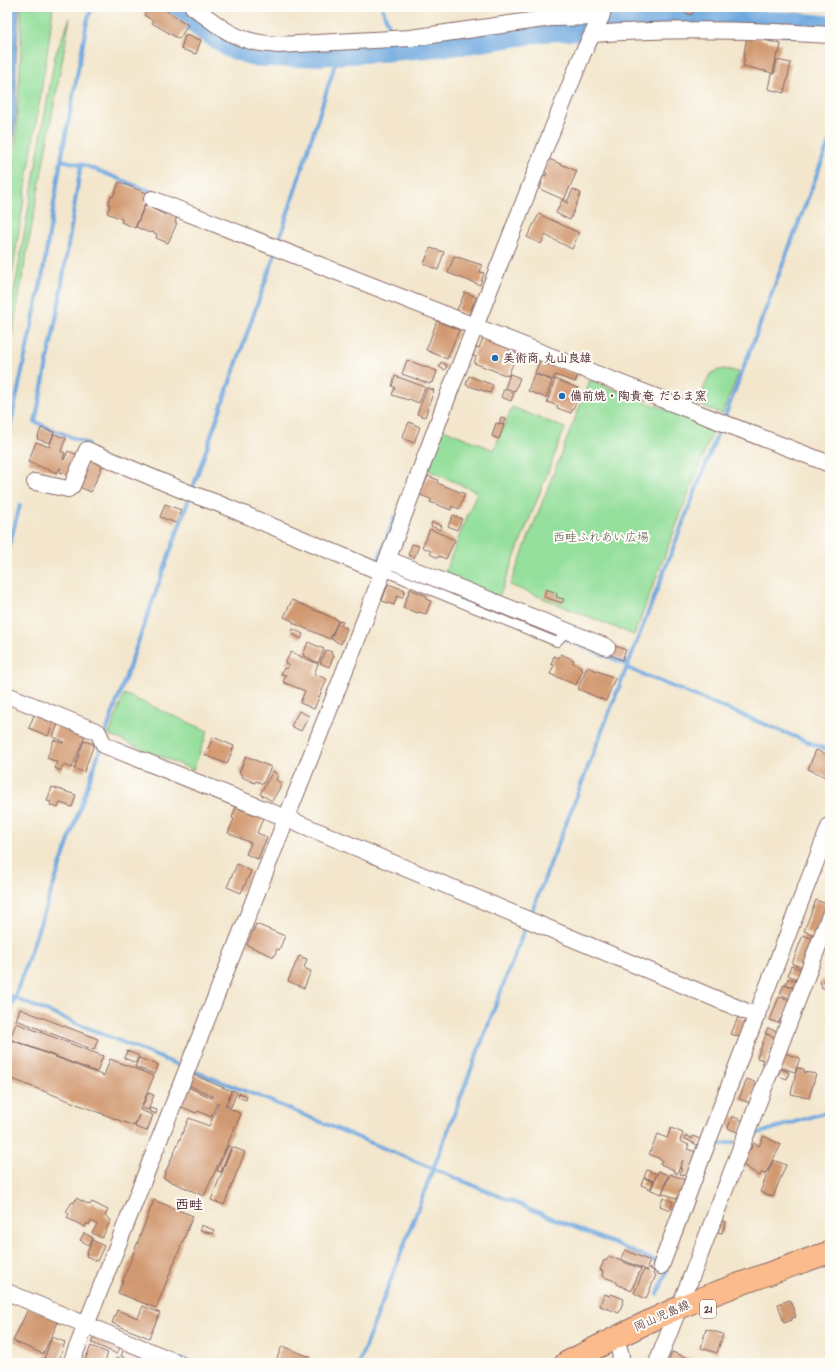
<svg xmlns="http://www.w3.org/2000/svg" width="837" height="1370" viewBox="0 0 837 1370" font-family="'Architects Daughter','Klee One',sans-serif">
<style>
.green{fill:#94df9b;stroke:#6f7f63}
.water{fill:#6fa9df;stroke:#5c6485}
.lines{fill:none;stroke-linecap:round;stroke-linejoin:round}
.stream{stroke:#6fa9df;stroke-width:4}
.river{stroke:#6fa9df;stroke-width:25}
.building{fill:#d19971}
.service-casing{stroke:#856563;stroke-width:10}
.minor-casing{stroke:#856563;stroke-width:18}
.primary-casing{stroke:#856563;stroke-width:24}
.service{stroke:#fff;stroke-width:8}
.minor{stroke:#fff;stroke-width:16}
.primary{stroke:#fbbb8c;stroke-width:22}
.poi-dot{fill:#1f6fb2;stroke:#fdfcf7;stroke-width:1.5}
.labels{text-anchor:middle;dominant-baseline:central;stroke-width:4;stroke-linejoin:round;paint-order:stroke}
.shield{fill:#fdfcf7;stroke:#806168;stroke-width:1}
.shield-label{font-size:11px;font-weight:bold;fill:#4a1f2b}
.poi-label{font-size:12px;font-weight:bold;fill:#4a1f2b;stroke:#fdfcf7;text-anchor:start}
.park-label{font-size:12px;fill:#60594d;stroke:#fdfcf7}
.street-label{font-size:12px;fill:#4a1f2b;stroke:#fdfcf7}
.quarter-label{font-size:14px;font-weight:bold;fill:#4a1f2b;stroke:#fdfcf7}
</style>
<rect width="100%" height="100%" fill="#fdfcf7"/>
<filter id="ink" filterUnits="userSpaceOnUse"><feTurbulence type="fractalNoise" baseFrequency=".025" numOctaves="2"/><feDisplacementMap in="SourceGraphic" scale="8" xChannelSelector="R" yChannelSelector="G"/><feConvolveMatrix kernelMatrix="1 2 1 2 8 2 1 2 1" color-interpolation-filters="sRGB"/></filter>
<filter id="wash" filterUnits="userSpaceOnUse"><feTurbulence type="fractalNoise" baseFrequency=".012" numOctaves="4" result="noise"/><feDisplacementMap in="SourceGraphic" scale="16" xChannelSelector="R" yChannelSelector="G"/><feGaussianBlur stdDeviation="0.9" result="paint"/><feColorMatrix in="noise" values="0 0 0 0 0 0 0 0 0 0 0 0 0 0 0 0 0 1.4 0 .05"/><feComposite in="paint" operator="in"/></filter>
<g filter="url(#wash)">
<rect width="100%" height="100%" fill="#f3e6cc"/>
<g class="green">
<path d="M22,7H53L49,41L13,269L7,301V202L16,140L21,50V8Z"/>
<path d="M70,18L7,361V324L17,275L55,56Z"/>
<path d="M724,369L739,372L722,414L697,404L710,374L716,371Z"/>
<path d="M590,380L714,428L634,635L510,585Z"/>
<path d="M512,407L565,428L499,597L444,574L477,492L428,470L443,429L494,450Z"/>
<path d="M124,694L208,731L193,770L109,735Z"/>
</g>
<path class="water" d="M7,7H19L16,62V114L13,143L7,182Z"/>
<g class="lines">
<g class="stream">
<path d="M382,7L392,35"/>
<path d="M579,43L583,28"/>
<path d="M62,160L86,166L155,193"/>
<path d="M81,164L58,309L35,422L88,444"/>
<path d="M278,244L339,52"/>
<path d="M724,419L830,140"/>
<path d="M7,441L42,278L60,166L88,17L93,7"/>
<path d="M192,490L276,251"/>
<path d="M7,553L20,505"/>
<path d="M376,566L395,516"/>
<path d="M523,622L628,665"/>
<path d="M627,668L830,751"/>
<path d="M105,735L190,496"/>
<path d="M530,916L721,425"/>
<path d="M7,995L183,1067"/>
<path d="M7,1020L101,747"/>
<path d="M194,1071L263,1098L658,1262"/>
<path d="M750,1136L830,1111"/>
<path d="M713,1146L734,1142"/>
<path d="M658,1294L667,1269"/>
<path d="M181,1359L192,1363"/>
<path d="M359,1363L527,923"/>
<path d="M632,1363L633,1362"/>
</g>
<path class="river" d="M174,7L231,46L255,54L290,55L387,49L465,42L548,29L583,28L612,23L733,22L785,24L830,28"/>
</g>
<g id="blocks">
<g class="building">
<path d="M149,7H161L188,25L179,39L152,23L153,21L144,15Z"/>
<path d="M686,7H694L692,15L685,13Z"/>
<path d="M185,35L201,40L196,54L181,49Z"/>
<path d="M747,36L781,44L779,54L777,53L773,73L743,66L745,59H743Z"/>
<path d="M777,60L791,63L784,93L768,89L771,74H774Z"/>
<path d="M549,159L577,171L564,200L540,189L542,183L541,182L544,175L546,176L547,173L543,171Z"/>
<path d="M119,182L149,194L135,228L121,222L122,219L107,213L110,205L108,204L111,196L113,197Z"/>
<path d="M573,189L581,193L570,220L556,213L562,200L568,203L567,202Z"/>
<path d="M145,205L165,215L166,212L177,216L175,223H177L168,243L156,238L157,234L151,232L150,233L136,227Z"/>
<path d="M539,214L579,233L572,249L545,235L541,244L527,237Z"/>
<path d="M430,248L444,252L438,270L424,264Z"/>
<path d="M454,256L482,265L480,272L484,273L480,285L448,273Z"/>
<path d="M465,292L476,297L469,315L457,310Z"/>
<path d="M437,321L459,330L447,359L426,350Z"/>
<path d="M485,333L513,345L511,351L517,354L508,376L474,363L476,357L473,356L476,347L479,348Z"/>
<path d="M407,360L437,371L433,383L431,382L430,384L402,374Z"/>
<path d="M540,360L578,375L575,382L555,375L553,380L535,373Z"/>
<path d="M441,362L447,365L445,370L439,367Z"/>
<path d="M510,374L520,378L515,391L505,388Z"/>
<path d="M534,374L552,381L546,398L528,391Z"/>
<path d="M395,376L425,387L419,403L409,399L408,400L392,395L395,387L392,386Z"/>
<path d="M469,376L493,385L490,393L466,385Z"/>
<path d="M555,379L578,388L574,399L577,400L571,413L557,408L558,406L547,402Z"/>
<path d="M427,388L434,390L425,417L417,414Z"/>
<path d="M504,389L514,393L511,401L501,397Z"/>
<path d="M501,418L506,419L503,425L499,423Z"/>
<path d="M409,422L420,427L414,443L402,438Z"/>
<path d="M496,423L504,425L499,439L492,436Z"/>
<path d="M41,428L54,432L50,443L37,439Z"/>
<path d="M54,434L66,438L61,451L65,453L63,459L64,460L68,451L80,456L72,476L60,472L61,468H60L57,473L28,462L36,442L49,447Z"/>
<path d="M90,456L104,462L91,492L77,486Z"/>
<path d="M428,476L438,480L437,483L465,494L459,509L452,506L451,510L430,502L431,499L420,495Z"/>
<path d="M165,504L181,510L176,523L160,517Z"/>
<path d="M453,515L462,519L457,530L448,526Z"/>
<path d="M432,522L442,526L440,530L431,526Z"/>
<path d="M430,529L455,540L446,559L439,556L438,558L430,554L431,551L422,547Z"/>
<path d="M412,544L419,546L414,558L408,555Z"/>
<path d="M388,584L405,590L402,598L397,596L394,605L382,601Z"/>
<path d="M410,589L427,596L426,599L431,601L426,614L419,612L418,613L403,608Z"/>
<path d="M546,589L557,593L556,597L564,599L562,603L544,597Z"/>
<path d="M292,600L338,620L330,639L293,623V621L284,617Z"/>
<path d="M339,621L343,622L341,626L347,628L341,644L331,639Z"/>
<path d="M293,629L303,634L301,639L291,633Z"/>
<path d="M308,642L324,649L318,663L303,655Z"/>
<path d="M608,643L626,650L622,660L604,652Z"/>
<path d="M326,650L332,652L331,654L334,656L329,667L320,663Z"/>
<path d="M291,652L318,664L314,674L327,679L314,709L300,703L305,691L283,682L286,675L281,674L284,668L287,669L289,665L285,663Z"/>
<path d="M561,654L574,660L573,663L582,667L580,669L583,670L576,685L550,674L554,665L551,664L554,656L559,658Z"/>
<path d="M587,667L615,678L606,701L578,689Z"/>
<path d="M299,711L309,716L301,731L291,726Z"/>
<path d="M34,715L53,723L48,736L29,728Z"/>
<path d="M58,724L85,736L72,768L63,765L61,771L55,768L57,762L47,758L54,740L63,743V741L53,737Z"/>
<path d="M213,737L234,746L227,764L205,755Z"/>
<path d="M84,741L94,744L84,772L74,769Z"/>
<path d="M816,750L830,756V772L828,778L808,769Z"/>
<path d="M246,756L271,767L263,784L256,781L255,783L242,777L243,775L239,773Z"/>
<path d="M273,771L278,775L276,780L282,784L272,801L260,794Z"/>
<path d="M52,787L76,795L72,807L60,803L58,808L50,805L51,802L47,801Z"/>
<path d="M237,804L264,816L257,833L267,837L258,859L246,854L251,843L228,833L234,819L232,818Z"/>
<path d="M237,864L251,871L241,893L227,887Z"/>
<path d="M816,900L827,904L815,935L804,931Z"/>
<path d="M256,924L285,936L279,950L277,949L274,957L247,945Z"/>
<path d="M803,935L814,939L803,968L792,964Z"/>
<path d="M299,956L307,959L304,968L311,971L304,988L288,981Z"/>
<path d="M791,966L802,970L798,980L788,975Z"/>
<path d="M788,978L798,982L795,988L786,984Z"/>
<path d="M829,979L830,987L822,988L820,981Z"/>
<path d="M784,984L795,989L791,999L780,994Z"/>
<path d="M779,997L791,1000L783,1020L780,1019L778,1023L770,1020Z"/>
<path d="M20,1009L98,1039L94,1050L16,1020Z"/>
<path d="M738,1017L749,1021L742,1038L731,1034Z"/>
<path d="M16,1023L103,1056L97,1072L10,1039Z"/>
<path d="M768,1028L778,1032L765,1065L762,1063L763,1060L757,1058L766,1034L774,1037L765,1033Z"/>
<path d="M9,1039L104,1076L110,1059L154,1076L140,1110L153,1115L147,1131L135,1127L139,1115L134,1126L7,1077V1043Z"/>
<path d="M127,1051L139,1056L136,1063L124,1058Z"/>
<path d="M784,1053L800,1058L795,1072L778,1067Z"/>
<path d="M139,1058L158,1065L155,1074L135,1067Z"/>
<path d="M797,1068L804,1069V1072L816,1074L809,1098L791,1094Z"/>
<path d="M780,1069L789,1072L787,1079L778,1076Z"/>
<path d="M190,1073L231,1091L225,1106L241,1114L204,1196L163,1178L189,1118L209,1126L219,1103H217L211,1117L198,1111L196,1113L180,1106L188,1087L212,1098L213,1096L186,1084Z"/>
<path d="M747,1079L757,1083L750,1103L739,1099Z"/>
<path d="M232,1090L237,1092L231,1107L226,1105Z"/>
<path d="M148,1093L154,1095L148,1110L142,1108Z"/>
<path d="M239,1093L247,1096L246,1100L238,1097Z"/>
<path d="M150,1108L157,1110L156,1114L149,1111Z"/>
<path d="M732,1116L743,1121L739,1133L728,1128Z"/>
<path d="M671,1128L683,1133L680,1141L689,1145L687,1149L699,1153L690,1177L680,1174L682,1169H680L683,1160L677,1174L674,1172V1170L660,1164L662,1160L649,1154L658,1134L667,1138Z"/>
<path d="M686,1135L692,1139L693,1136L702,1140L699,1146L684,1138Z"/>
<path d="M764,1136L781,1145L765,1174L762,1172L760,1176L743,1165L749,1149L750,1150L754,1143L759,1146Z"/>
<path d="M228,1146L231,1147L221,1172L217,1171Z"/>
<path d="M232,1147L245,1152L224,1205L211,1200Z"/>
<path d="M773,1160L786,1165L773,1197L760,1192Z"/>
<path d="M647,1170L657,1174L654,1181L644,1177Z"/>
<path d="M658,1171L668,1175L662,1194L651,1190Z"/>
<path d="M670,1174L688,1181L681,1200L662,1193Z"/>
<path d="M644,1178L653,1182L650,1189L641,1185Z"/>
<path d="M76,1198L90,1205L92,1202L108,1210L105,1216L111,1220L102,1238L92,1233L97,1224L91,1221L89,1225L87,1223L85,1227L67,1218L69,1214L66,1212L72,1202L74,1203Z"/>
<path d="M663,1198L673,1202L670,1210L660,1206Z"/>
<path d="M154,1200L193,1216L156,1308L118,1293Z"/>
<path d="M722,1221L726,1222L722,1233L718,1232Z"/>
<path d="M201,1225L214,1230L213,1234L200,1230Z"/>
<path d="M84,1233L93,1238L89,1245L80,1240Z"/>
<path d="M92,1240L104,1246L97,1261L86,1256Z"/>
<path d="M625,1250L650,1261L646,1270L621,1259Z"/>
<path d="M609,1256L641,1269L631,1291L617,1284V1282L602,1276L603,1271L600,1270L604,1260L606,1261Z"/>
<path d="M649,1268L654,1271L653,1274L656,1275L646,1299L634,1293L644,1270L648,1271Z"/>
<path d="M604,1294L610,1296L611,1294L624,1299L619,1313L600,1306Z"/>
<path d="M790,1300L796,1317L792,1318V1320L784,1323L778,1304Z"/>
<path d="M143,1306L160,1313L149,1338L112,1323L117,1310L138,1318Z"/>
<path d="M29,1307L59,1320L43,1354L13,1341Z"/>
<path d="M706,1329L723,1334L717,1353L701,1348Z"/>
<path d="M96,1334L121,1345L117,1354L92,1343Z"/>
<path d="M52,1337L65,1342L58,1363L44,1359Z"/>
<path d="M91,1346L108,1353L105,1361L110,1363L84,1362Z"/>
<path d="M125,1346L141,1353L136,1363L121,1356Z"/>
<path d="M282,1346L310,1357L308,1363H275Z"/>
<path d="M672,1352L702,1363H668Z"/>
<path d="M117,1357L130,1363H114Z"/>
</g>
</g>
</g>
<g filter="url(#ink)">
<use href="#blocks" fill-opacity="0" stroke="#856563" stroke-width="1"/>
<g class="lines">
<defs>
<path id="service" d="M383,571L557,642L567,631"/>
<g id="minor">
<path d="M193,7C209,18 225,33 244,39C255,43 266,44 278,45L411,38L551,18L601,17"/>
<path d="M593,34C670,28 753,30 830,35"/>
<path d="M152,199L568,363L830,464"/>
<path d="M35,482L68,489L72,486L87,450L189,493L217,503L383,573"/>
<path d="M387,559L607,647"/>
<path d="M7,695L98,732L104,745L286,818L757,1016"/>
<path d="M661,1266L708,1141L830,825"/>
<path d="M7,1292L178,1363"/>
<path d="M71,1363L369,609L449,393L545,148L583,53L601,17L604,7"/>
<path d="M619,1363L621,1357L619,1348"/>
<path d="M657,1363L696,1265L830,915"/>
</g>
<path id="primary" d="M566,1363C603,1344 640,1325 678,1308C728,1287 779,1270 830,1252"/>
</defs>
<use href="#service" class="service-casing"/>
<use href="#minor" class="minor-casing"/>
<use href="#primary" class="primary-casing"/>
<use href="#service" class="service"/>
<use href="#minor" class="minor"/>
<use href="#primary" class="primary"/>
</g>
</g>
<g class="poi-dot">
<circle cx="495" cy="358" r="4"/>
<circle cx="562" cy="396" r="4"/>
</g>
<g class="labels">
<rect class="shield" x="700" y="1300" width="16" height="18" rx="3"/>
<g class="shield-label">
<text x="708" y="1309">21</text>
</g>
<g class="poi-label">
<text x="503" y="358">美術商 丸山良雄</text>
<text x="570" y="396">備前焼・陶貴奄 だるま窯</text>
</g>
<g class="park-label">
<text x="601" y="537">西畦ふれあい広場</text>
</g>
<g class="street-label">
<text transform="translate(662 1316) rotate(-24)">岡山児島線</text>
</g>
<g class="quarter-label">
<text x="189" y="1205">西畦</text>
</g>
</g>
<rect width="837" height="1370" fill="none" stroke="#fdfcf7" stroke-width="24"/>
</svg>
